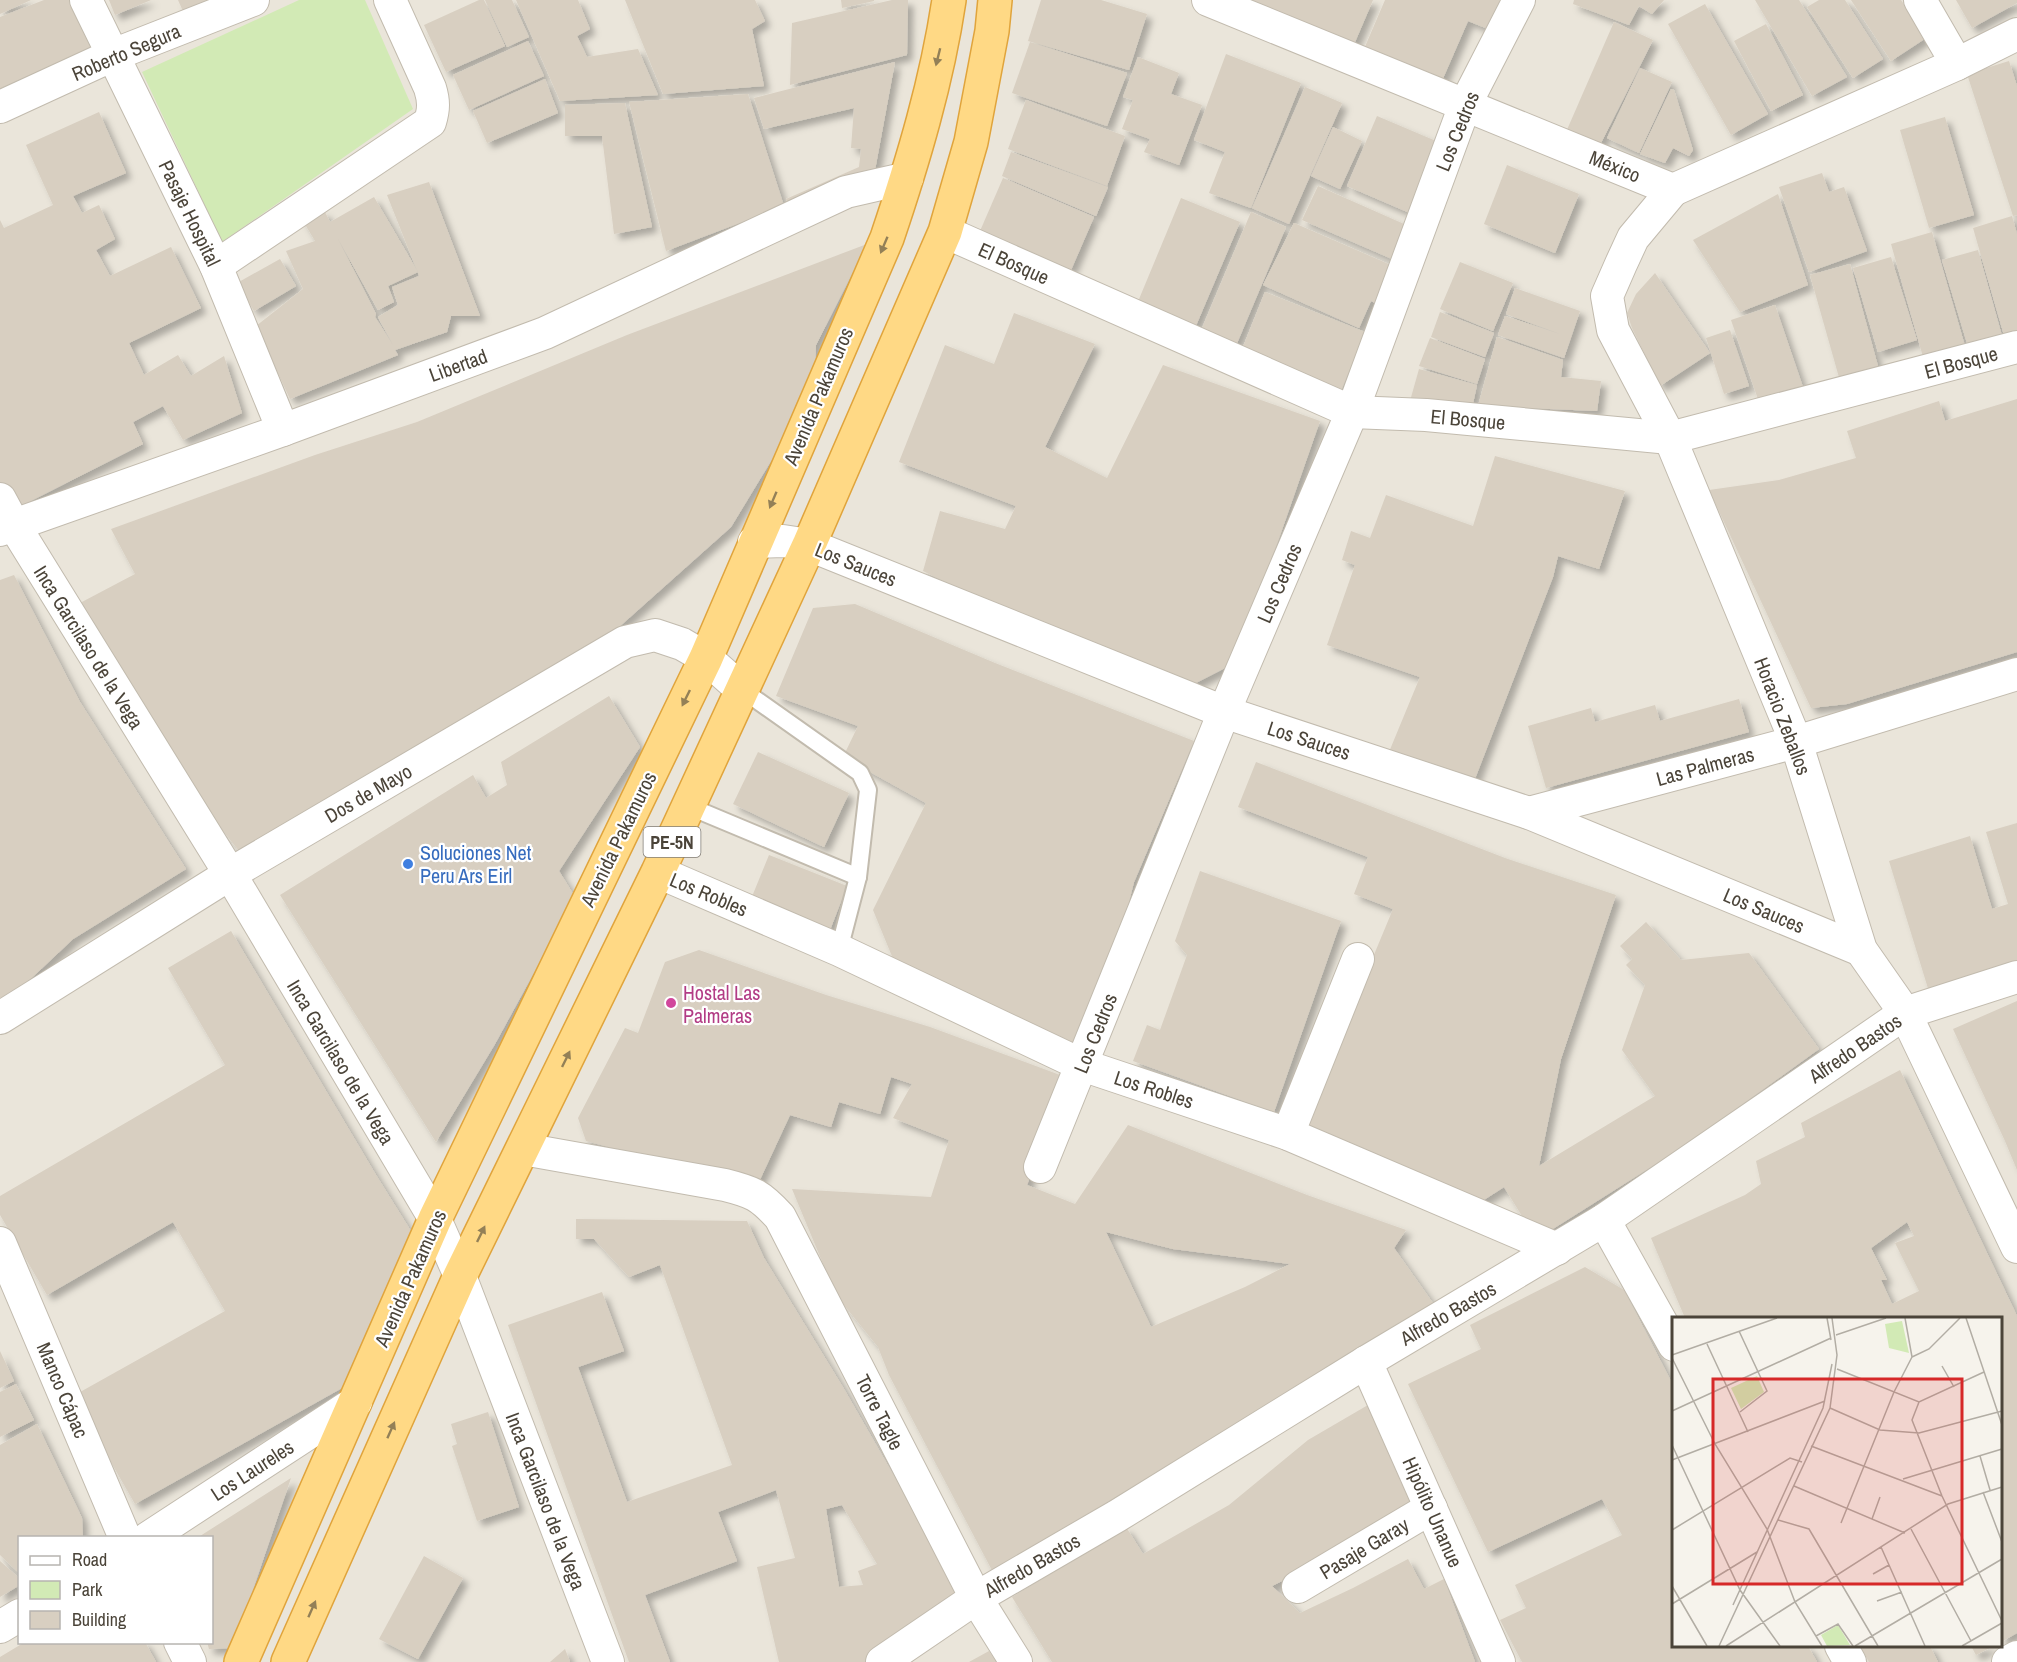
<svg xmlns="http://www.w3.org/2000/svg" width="2017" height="1662" viewBox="0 0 2017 1662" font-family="'Archivo Narrow',sans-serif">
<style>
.residential{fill:#eae5da;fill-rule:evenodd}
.green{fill:#d2eab5}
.building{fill:#d8cfc1;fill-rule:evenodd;filter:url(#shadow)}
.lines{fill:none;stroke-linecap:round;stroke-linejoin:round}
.service-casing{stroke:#c2bbae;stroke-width:20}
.minor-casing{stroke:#c2bbae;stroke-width:34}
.trunk-casing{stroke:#e0a43c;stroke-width:36}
.service{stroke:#fff;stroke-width:16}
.minor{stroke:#fff;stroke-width:32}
.trunk{stroke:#ffd985;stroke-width:33}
.oneway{fill:#938057}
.shop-dot{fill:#3f7fe0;stroke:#fff;stroke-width:2}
.hotel-dot{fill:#d1479c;stroke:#fff;stroke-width:2}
.labels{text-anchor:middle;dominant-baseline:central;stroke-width:4.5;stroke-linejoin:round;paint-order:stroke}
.shield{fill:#fff;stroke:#817c74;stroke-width:1.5}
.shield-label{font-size:18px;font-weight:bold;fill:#4b4439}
.street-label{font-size:20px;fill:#4b4439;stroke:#fff}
.shop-label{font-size:20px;fill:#366cbe;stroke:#fff;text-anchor:start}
.hotel-label{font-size:20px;fill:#b23c85;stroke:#fff;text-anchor:start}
.inset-road{fill:none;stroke:#b2ada4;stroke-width:1.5}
.view{fill:#d62828;fill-opacity:0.15;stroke:#d62828;stroke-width:3}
.inset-edge{fill:none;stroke:#4b4439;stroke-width:3}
</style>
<defs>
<filter id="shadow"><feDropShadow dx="5.5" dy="5.5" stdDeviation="3" flood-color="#0004"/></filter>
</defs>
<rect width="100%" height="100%" fill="#f6f3ec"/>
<path class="residential" d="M0,0H2017V1662H0ZM1674,1318H2000V1646H1674ZM20,1538H212V1642H20Z"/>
<path class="green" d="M299,0H365L413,109L222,242L142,72Z"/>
<g class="building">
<path d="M0,0H31L0,14Z"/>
<path d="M44,0H73L93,54L0,101V17Z"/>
<path d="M109,0H151L115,15Z"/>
<path d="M178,0H223L186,18Z"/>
<path d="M479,0H484L505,46L446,72L424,25Z"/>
<path d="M485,0H512L529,37L507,47Z"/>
<path d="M516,0H578L590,29L577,36L587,57L638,49L658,95L560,101Z"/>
<path d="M625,0H755L765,21L752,29L764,86L663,94Z"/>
<path d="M841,0H874V1L842,8Z"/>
<path d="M892,0H908L907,55L790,85L792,23Z"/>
<path d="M1041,0H1101L1147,14L1129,70L1028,41Z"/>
<path d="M1242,0H1373L1352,49Z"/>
<path d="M1385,0H1500L1488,29L1468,21L1441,83L1364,49Z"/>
<path d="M1574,0H1664L1652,14L1639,6L1629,25L1573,4Z"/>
<path d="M1755,0H1799L1847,77L1812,96Z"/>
<path d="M1819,0H1845L1883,59L1853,78L1807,7Z"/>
<path d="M1851,0H1901L1926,38L1891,61Z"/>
<path d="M1956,0H2017V3L1972,28Z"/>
<path d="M1705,4L1768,114L1731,135L1668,24Z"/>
<path d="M1614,22L1653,40L1600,145L1566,132Z"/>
<path d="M1766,24L1803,95L1771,111L1734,41Z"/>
<path d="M528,41L544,76L469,110L453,75Z"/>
<path d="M1030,42L1127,73L1107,126L1012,93Z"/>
<path d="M1226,54L1301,83L1251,208L1209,193L1225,152L1194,140Z"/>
<path d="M1138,57L1179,73L1171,94L1202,105L1179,165L1144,152L1150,139L1122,129L1133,100L1123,97Z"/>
<path d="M2009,61L2017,86V215L2013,216L1967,74Z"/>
<path d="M895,62L873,181L789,208L786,199L859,167L861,149L851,148L854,108L764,129L754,98Z"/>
<path d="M1640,68L1672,82L1639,153L1607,138Z"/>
<path d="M545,79L558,113L487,143L473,111Z"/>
<path d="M1305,87L1342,103L1289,224L1252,208Z"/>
<path d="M1671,89L1674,90L1693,150L1689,156L1673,148L1665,163L1640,154Z"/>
<path d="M748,94L784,206L666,251L629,102Z"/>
<path d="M1026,100L1125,136L1107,186L1008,149Z"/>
<path d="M625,103L652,227L614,234L602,136H565V105Z"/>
<path d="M99,112L126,173L73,196L82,213L99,205L115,239L96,250L110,276L171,247L201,308L129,343L144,375L178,355L191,376L224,356L242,413L183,440L163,406L133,422L143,444L13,510L0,489V220L4,228L53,205L26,145Z"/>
<path d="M1377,116L1443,144L1412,214L1347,186Z"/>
<path d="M1945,117L1974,215L1929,228L1900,130Z"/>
<path d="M1333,127L1362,141L1340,189L1311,176Z"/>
<path d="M1011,152L1108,187L1096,216L1002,176Z"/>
<path d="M1507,165L1579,194L1555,253L1484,224Z"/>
<path d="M1822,173L1829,192L1844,187L1867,251L1809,272L1779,187Z"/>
<path d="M1003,178L1094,217L1071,270L980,231Z"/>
<path d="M429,182L480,316H451L447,332L395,350L398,355L290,399L256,326L303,289L286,251L315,241L300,216L325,212L330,222L374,197L418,272L388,286L394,302L378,310L338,239L376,314L375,317L393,345L378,317L398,305L392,287L419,276L418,273L387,195Z"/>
<path d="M1318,186L1413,228L1399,262L1302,220Z"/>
<path d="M1778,194L1808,285L1740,312L1693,240Z"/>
<path d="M1181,198L1240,222L1195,328L1137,304Z"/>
<path d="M1251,212L1286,227L1235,348L1200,333Z"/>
<path d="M2012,216L2017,234V338L2006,342L1973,228Z"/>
<path d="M1294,223L1400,269L1383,307L1371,301L1359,328L1263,285Z"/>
<path d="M1932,232L1967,353L1925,364L1891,244Z"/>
<path d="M867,244L816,345L814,390L731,527L619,627L532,685L240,852L199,801L80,603L135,574L111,529L315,455L417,422L627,335Z"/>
<path d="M1978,250L2004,343L1970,353L1942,260Z"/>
<path d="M1891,257L1917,340L1878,352L1853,268Z"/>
<path d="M280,259L296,286L254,311L237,283Z"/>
<path d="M1460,262L1513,283L1493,331L1440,309Z"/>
<path d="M1850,264L1881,377L1842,388L1810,275Z"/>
<path d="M1655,273L1710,353L1660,386L1632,328L1627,313L1636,294Z"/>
<path d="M1515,288L1580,311L1564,358L1498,335L1505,316L1560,334L1506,314Z"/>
<path d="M1265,292L1365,332L1341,391L1241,352Z"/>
<path d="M1775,305L1806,396L1762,411L1731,320Z"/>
<path d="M1440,312L1494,333L1485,357L1431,337Z"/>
<path d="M1014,313L1095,344L1045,447L1107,478L1163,365L1320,421L1262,587L1227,667L1186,688L1075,646L923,571L940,511L1005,529L1016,506L899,462L945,345L994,364Z"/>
<path d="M1730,330L1749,386L1724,394L1706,338Z"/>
<path d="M1497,337L1563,360L1561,377L1601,381L1597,411L1478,406Z"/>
<path d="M1430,338L1485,359L1477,384L1419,366Z"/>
<path d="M1419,369L1477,385L1471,413L1408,408Z"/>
<path d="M2017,399V652L1847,704L1811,708L1709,490L1779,480L1856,458L1847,431L1939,401L1945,421Z"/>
<path d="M1495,456L1625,491L1599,569L1558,556L1553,577L1473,784L1389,752L1420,677L1327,645L1355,565L1342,560L1351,531L1370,538L1386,495L1473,526Z"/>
<path d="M14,575L80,702L186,869L73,939L4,1004L0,997V580Z"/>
<path d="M855,604L995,663L1194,741L1134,882L1109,981L1082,1055L896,966L873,910L926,803L843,757L858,726L776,696L813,608Z"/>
<path d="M609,696L640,747L559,871L575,897L495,1044L436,1142L280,895L473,775L486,798L507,785L501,762Z"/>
<path d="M1739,699L1749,732L1546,788L1528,726L1591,708L1595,722L1655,705L1660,721Z"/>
<path d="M758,752L849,793L824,847L733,804Z"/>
<path d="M1256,762L1505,858L1616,895L1561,1059L1539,1166L1655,1096L1622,1050L1645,985L1626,965L1632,959L1620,946L1646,922L1681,960L1749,953L1819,1049L1689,1143L1548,1232L1522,1216L1504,1187L1476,1205L1302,1128L1393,909L1354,894L1368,857L1238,807Z"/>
<path d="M2017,823V969L1930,995L1889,861L1970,836L1992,909L2008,904L1986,832Z"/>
<path d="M769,855L847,886L830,930L751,899Z"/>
<path d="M1200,871L1341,921L1274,1112L1133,1061L1147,1025L1160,1030L1187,955L1175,941Z"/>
<path d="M231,931L376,1175L414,1236L366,1332L342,1388L135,1504L73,1396L225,1311L173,1222L47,1295L0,1215V1196L225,1065L168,968Z"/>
<path d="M699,950L826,995L930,1027L1068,1078L1027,1185L1075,1204L1128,1125L1307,1195L1406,1230L1394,1248L1435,1306L1337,1368L1292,1389L1225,1436L995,1576L889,1375L878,1347L836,1295L792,1189L931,1197L949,1140L893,1118L912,1084L891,1077L880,1114L839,1102L831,1127L790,1115L757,1186L586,1141L578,1118L625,1028L638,1033L665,962ZM1106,1232L1173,1249L1290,1264L1245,1287L1151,1327Z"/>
<path d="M2017,1001V1170L2005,1141L1953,1029Z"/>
<path d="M1900,1070L2017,1316V1633L2001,1642V1318H1685L1651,1238L1745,1195L1761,1184L1756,1161L1805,1137L1801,1123ZM1907,1222L1914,1236L1895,1243L1919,1291L1892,1304L1881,1280H1887L1871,1248Z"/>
<path d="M576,1219L747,1221L764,1258L844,1389L964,1598L873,1662H779L757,1567L795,1558L776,1490L718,1512L737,1561L645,1595L670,1662H629L508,1325L602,1292L624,1351L578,1367L627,1502L732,1465L660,1265L629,1277L594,1239H576ZM842,1505L877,1564L858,1571L863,1585L839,1587L826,1509Z"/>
<path d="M1585,1267L1624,1290L1674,1387V1646H1808L1817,1662H1522L1500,1620L1526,1608L1515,1585L1622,1535L1602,1499L1488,1552L1408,1384L1481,1349L1470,1325Z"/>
<path d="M0,1351L14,1381L0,1388Z"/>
<path d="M16,1384L34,1420L0,1437V1392Z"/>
<path d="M1368,1405L1419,1505L1349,1548L1272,1586L1300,1613L1353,1588L1408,1559L1424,1589L1444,1579L1475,1662H1052L1012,1597L1126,1527L1143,1554L1229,1505L1308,1440Z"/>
<path d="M488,1412L519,1507L477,1521L452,1446L457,1444L451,1424Z"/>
<path d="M37,1424L82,1518L83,1538H20V1574L0,1555V1445Z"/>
<path d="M291,1478L233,1648L209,1649L207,1642H212V1538H197Z"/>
<path d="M424,1556L463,1578L418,1659L379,1639Z"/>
<path d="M0,1561L20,1579V1585L0,1597Z"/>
<path d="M25,1642H145L156,1662H0V1657Z"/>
<path d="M1860,1646H1930L1938,1662H1869Z"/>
<path d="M1971,1646H1994L1976,1655Z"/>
<path d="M565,1649L570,1662H550Z"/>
<path d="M989,1651L996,1662H969Z"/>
</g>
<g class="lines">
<defs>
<g id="service">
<path d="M741,689L860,773L868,790L858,877L839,950"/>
<path d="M688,806L858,877"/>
</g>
<g id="minor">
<path d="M86,0L216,266L283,430"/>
<path d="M1208,0L1673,190L1957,64L2017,34"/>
<path d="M1920,0L1957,64"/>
<path d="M0,107L113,55L253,0"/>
<path d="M1673,190L1633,238L1621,264L1607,296L1613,330L1670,438L1796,742L1861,950L1905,1013L2017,1247"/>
<path d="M945,232L1352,412L1426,415L1670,438L2017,347"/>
<path d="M216,266L430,122C434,109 434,101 430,88L390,0"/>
<path d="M0,499L14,525L230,874L435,1219L460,1276L608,1662"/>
<path d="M0,530L283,430L545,333L846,192L907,178"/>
<path d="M754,542L783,541L809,545L1224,712L1529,813L1861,950"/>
<path d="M1529,813L1796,742L2017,674"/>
<path d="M658,872L839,950L1082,1065L1288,1134L1557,1249"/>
<path d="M0,1018L230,874L625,642L655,635L682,644L706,658L741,689"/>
<path d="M1288,1134L1358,959"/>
<path d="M523,1149L725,1185C753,1192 760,1195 780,1217L976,1598L1016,1662"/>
<path d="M1040,1167L1224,712L1352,412L1465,105L1519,0"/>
<path d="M1604,1220L1674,1345"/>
<path d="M0,1243L125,1538"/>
<path d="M1366,1362L1499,1662"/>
<path d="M148,1538L356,1402"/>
<path d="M1298,1587L1431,1508"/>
<path d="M0,1627L20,1615"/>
<path d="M180,1642L190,1662"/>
<path d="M1841,1646L1850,1662"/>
<path d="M882,1662L976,1598L1117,1516L1366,1362L1604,1220L1905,1013L2017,977"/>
<path d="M2008,1662L2017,1657"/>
</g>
<g id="trunk">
<path d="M241,1662L435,1219L706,658L887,238C913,161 937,81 949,0"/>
<path d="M288,1662L460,1276L658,872L809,545L945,232L971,142L992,31L995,0"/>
</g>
</defs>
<use href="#service" class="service-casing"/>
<use href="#minor" class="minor-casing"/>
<use href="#trunk" class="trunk-casing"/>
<use href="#service" class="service"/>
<use href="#minor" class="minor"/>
<use href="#trunk" class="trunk"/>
</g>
<defs><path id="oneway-solid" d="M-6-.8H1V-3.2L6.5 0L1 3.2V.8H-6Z" transform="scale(1.5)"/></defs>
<g class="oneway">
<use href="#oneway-solid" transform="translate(938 57) rotate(104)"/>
<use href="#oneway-solid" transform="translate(884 245) rotate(113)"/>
<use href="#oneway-solid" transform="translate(773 500) rotate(113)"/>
<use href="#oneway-solid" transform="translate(686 698) rotate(116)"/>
<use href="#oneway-solid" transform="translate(566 1059) rotate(-64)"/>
<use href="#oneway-solid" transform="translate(481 1234) rotate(-64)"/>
<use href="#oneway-solid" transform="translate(391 1430) rotate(-66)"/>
<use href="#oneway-solid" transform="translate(312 1609) rotate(-66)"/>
</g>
<circle class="shop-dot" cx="408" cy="864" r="6"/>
<circle class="hotel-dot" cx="671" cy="1003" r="6"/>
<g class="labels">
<rect class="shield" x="643.5" y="827" width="57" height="30" rx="4.5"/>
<g class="shield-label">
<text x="672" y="842">PE-5N</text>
</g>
<g class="street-label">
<text transform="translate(126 52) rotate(-23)">Roberto Segura</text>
<text transform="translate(1457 131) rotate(-68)">Los Cedros</text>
<text transform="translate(1615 166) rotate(22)">México</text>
<text transform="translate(190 213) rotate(64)">Pasaje Hospital</text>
<text transform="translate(1014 263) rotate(24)">El Bosque</text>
<text transform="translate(1961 362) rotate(-15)">El Bosque</text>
<text transform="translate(458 365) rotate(-20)">Libertad</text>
<text transform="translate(818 396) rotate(-67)">Avenida Pakamuros</text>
<text transform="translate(1468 419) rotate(5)">El Bosque</text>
<text transform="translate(856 564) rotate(22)">Los Sauces</text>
<text transform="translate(1279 583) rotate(-67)">Los Cedros</text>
<text transform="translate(89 647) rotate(58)">Inca Garcilaso de la Vega</text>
<text transform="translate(1783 716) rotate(69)">Horacio Zeballos</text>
<text transform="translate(1309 740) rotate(18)">Los Sauces</text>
<text transform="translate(1705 766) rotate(-15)">Las Palmeras</text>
<text transform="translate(368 793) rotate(-30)">Dos de Mayo</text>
<text transform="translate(618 839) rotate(-64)">Avenida Pakamuros</text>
<text transform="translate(709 894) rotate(23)">Los Robles</text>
<text transform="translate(1764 910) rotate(23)">Los Sauces</text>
<text transform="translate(1095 1033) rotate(-68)">Los Cedros</text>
<text transform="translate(1855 1048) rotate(-34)">Alfredo Bastos</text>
<text transform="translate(341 1062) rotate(59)">Inca Garcilaso de la Vega</text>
<text transform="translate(1154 1089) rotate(18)">Los Robles</text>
<text transform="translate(410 1278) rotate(-66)">Avenida Pakamuros</text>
<text transform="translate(1448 1313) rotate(-30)">Alfredo Bastos</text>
<text transform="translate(63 1390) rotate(67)">Manco Cápac</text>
<text transform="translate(880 1412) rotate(63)">Torre Tagle</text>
<text transform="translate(252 1470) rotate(-33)">Los Laureles</text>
<text transform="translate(546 1501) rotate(69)">Inca Garcilaso de la Vega</text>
<text transform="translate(1433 1512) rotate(66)">Hipólito Unanue</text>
<text transform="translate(1364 1548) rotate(-31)">Pasaje Garay</text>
<text transform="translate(1032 1565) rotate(-30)">Alfredo Bastos</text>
</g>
<g class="shop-label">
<text x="420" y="852">Soluciones Net<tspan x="420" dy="23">Peru Ars Eirl</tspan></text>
</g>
<g class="hotel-label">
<text x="683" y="992">Hostal Las<tspan x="683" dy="23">Palmeras</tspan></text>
</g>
</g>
<g transform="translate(1672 1317)">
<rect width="330" height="330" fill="#f6f3ec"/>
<path d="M230,4L237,36L217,31L213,7ZM85,59L92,75L69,92L59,71ZM166,308L178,328L155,329L149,318Z" fill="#d2eab5"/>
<path class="inset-road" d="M155,1L159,23M233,1L240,40M294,1L330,108M67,14L95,74L68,95M164,18L214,1M35,27L76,115M0,38L105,1M240,40L257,32L288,1M0,41L43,127L95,212L123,285L150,329M270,49L282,70M165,52L247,85L312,55M247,85L240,103L270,179L330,304M158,91L208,113L247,116L330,94M0,94L159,21M0,128L68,273L108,329M139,129L270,179M308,139L318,173M0,143L153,84M231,162L330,132M122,169L233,216M311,175L330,225M200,202L208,180M106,203L137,212L206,329M169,206L222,75L240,40M239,212L299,324M0,213L118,141L130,145M209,230L253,329M201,257L217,248M0,269L35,329M205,284L230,275M0,287L85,235M61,288L151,91L160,47M144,319L166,307L181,329M47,329L158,91L165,38L160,1M54,329L276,187L330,170M183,329L330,242M290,329L330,306"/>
<path class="view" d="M41,62H290V267H41Z"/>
<rect width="330" height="330" class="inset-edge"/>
</g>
<rect x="18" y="1536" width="195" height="108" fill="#ffffff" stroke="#b7b4b0" stroke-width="1.5"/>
<rect x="30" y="1556" width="30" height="9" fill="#ffffff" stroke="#b7b4b0" stroke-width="1.5"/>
<text x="72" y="1566" font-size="18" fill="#4b4439">Road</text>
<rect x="30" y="1581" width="30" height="18" fill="#d2eab5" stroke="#b7b4b0" stroke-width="1.5"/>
<text x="72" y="1596" font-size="18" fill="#4b4439">Park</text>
<rect x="30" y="1611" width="30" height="18" fill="#d8cfc1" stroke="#b7b4b0" stroke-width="1.5"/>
<text x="72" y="1626" font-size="18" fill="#4b4439">Building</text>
</svg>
